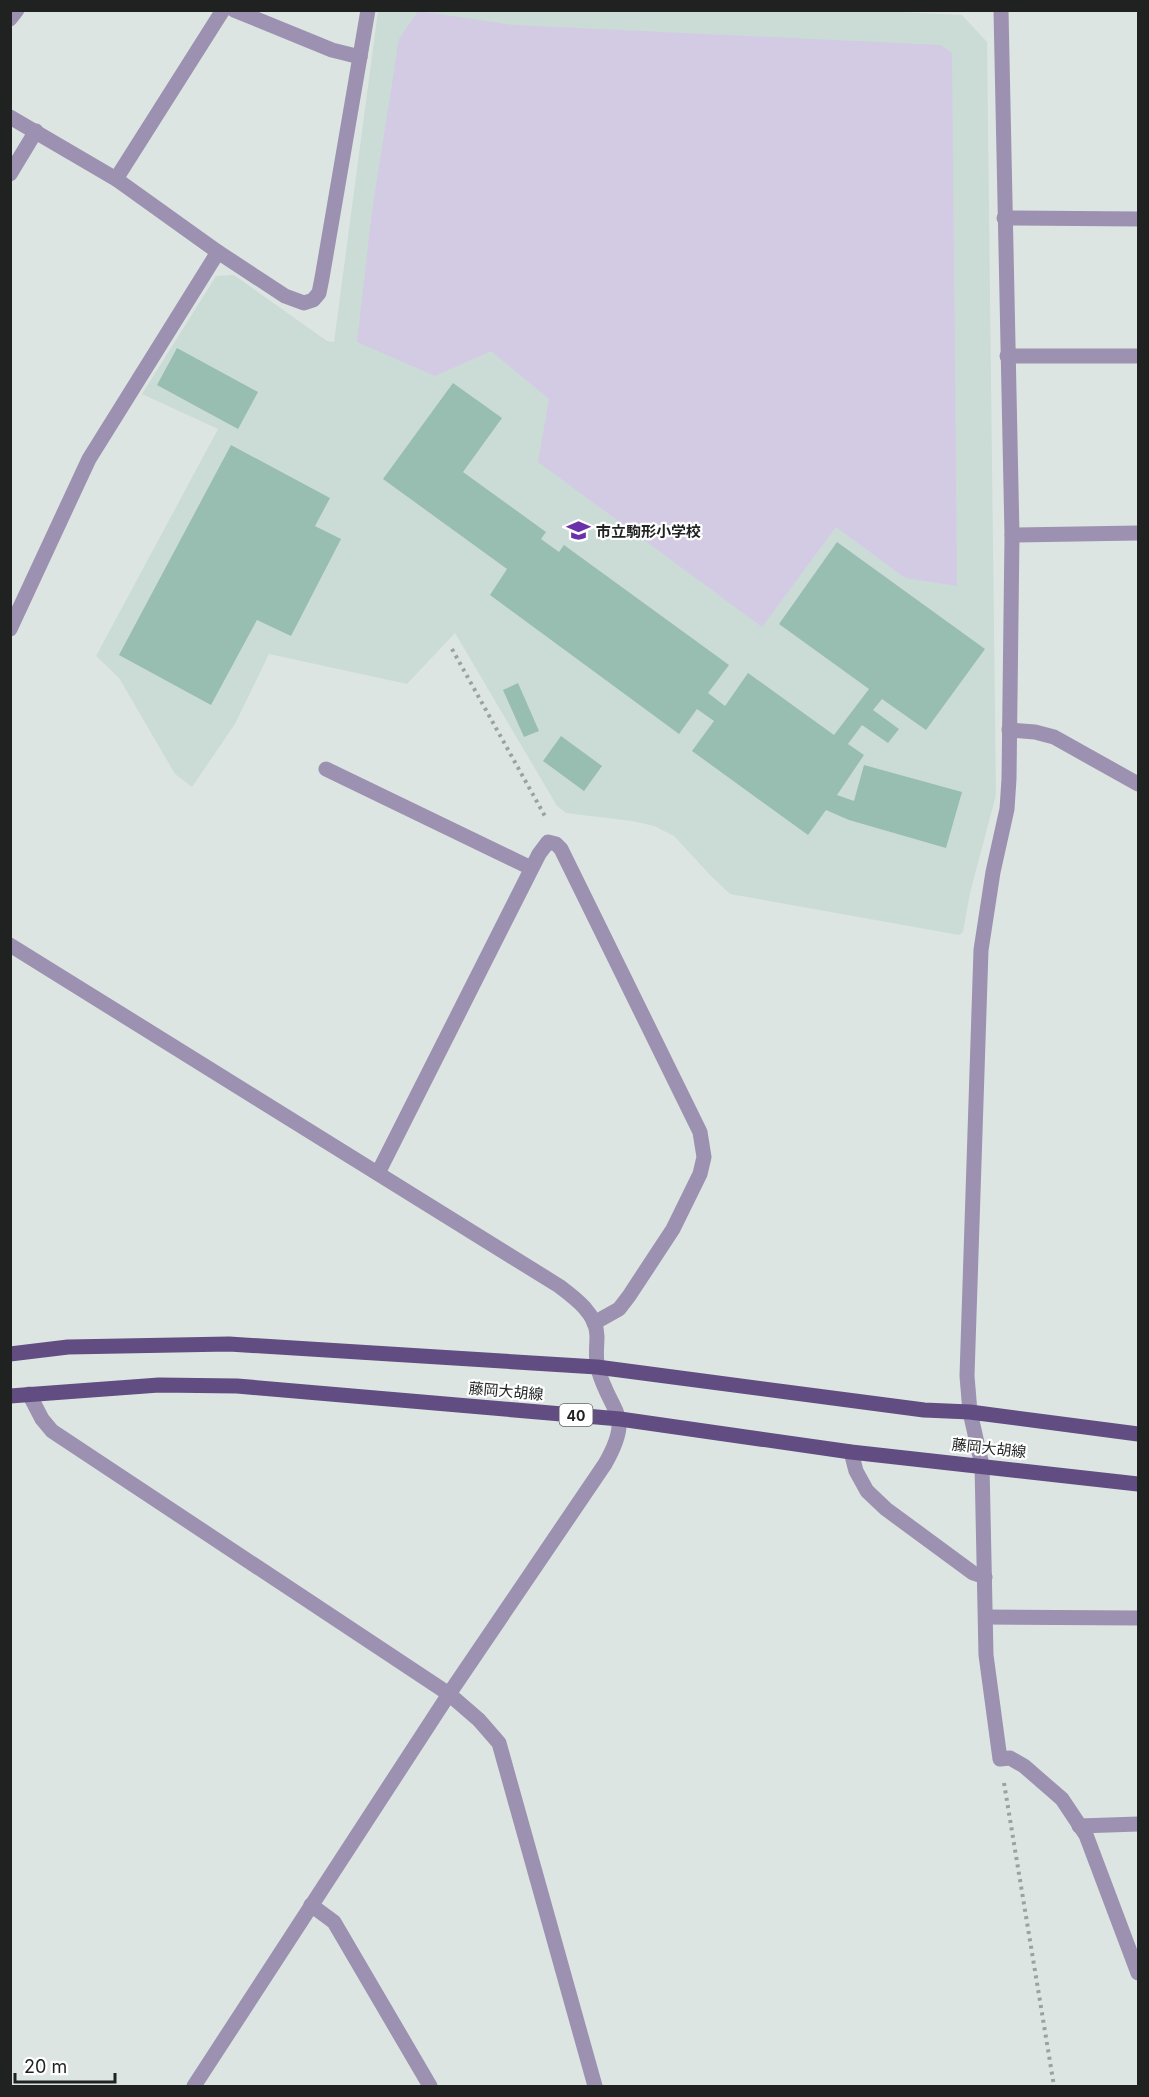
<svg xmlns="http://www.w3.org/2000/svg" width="1149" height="2097" viewBox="0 0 1149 2097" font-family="Inter,'Noto Sans JP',sans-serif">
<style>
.built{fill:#cbdcd7}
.green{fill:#d3cbe4}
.building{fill:#98bdb1}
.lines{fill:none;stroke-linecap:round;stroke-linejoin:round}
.path{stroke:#9ba19f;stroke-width:4;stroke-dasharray:3 4.5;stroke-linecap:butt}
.lane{stroke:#9c91b0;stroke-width:15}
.street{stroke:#9c91b0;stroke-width:15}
.primary{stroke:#624d82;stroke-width:15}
.labels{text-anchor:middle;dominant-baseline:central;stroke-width:4.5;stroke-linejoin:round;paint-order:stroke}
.shield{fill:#fff;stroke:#626464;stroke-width:1.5}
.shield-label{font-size:14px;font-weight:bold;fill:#1f2221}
.poi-label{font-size:15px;font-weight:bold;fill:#1f2221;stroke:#fff;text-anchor:start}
.street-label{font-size:15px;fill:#1f2221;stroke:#fff}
</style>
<rect width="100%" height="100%" fill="#dde5e2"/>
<path class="built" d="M860,10L962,15L987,42L996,795L970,893L963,932L959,935L730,894L710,875L674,836L654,826L632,821L566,813L557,806L455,633L407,684L269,654L235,724L192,787L175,774L119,678L96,656L218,429L142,394L216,276L234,275L327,341L334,342L378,11Z"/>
<path class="green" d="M418,11L514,25L941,45L952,53L957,586L905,578L836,527L762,627L538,462L549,399L491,351L435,376L357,342L372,211L399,39Z"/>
<g class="building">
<path d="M177,348L258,392L238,429L157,385Z"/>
<path d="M453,383L502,418L463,472L546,532L541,539L559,552L564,545L729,665L708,693L725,706L748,673L834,735L869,689L779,624L837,542L985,649L926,730L882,699L873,710L899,729L888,743L862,725L848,744L864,755L837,795L854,801L864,765L962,792L946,848L849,820L826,810L808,835L692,751L714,721L697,709L679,734L490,595L507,569L383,479Z"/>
<path d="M231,445L330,498L315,526L341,539L291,636L257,620L211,705L119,655Z"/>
<path d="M518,683L539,731L524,737L503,690Z"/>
<path d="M561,736L602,766L584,791L543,761Z"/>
</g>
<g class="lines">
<g class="path">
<path d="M452,649L546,818"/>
<path d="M1004,1783L1054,2086"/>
</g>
<g class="lane">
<path d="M234,10L332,50L360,57"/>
<path d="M10,19L17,10"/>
<path d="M10,117L116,179L218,252L285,296L304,303L313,300L319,293L322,278L368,10"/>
<path d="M10,174L36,131"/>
<path d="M116,179L223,10"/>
<path d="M1007,356H1138"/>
<path d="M326,769L531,868"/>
<path d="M378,1173L539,854L548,842L556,844L561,849L700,1132L704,1157L700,1174L673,1229L629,1296L619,1309L594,1323"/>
<path d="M851,1452L856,1471L867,1491L886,1509L973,1573L985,1577"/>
<path d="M986,1617L1138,1618"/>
<path d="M1079,1826L1138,1824"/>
<path d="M311,1905L334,1922L430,2086"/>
<path d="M194,2086L449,1694"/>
</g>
<g class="street">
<path d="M1001,10L1012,535L1009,779L1007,809L993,872L981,950L967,1376L970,1412L982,1465L986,1655L1000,1759L1010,1758L1024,1766L1062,1799L1086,1835L1138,1973"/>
<path d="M1004,218L1138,219"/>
<path d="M1012,535L1138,533"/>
<path d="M10,629L89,459L218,252"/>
<path d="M1009,730L1035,732L1054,737L1138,784"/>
<path d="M10,945L559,1286C575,1298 597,1314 597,1336C597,1347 595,1358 598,1369C611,1415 634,1413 605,1464L449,1694"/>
<path d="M29,1394L42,1419L52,1431L449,1694L479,1720L499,1743L595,2086"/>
</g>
<g class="primary">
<path d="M10,1354L68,1347L229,1344L597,1367L924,1410L970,1412L1138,1434"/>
<path d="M10,1396L159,1385L237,1386L620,1419L851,1452L1138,1484"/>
</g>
</g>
<defs>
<symbol id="school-bare" viewBox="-9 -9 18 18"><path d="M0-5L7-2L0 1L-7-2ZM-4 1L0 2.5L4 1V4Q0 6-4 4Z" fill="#6a32a8" stroke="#fff" stroke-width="2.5" paint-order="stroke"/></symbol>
</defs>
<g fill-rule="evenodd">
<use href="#school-bare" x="562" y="514" width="33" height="33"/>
</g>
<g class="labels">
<rect class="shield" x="559.5" y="1404" width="33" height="22" rx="4.5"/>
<g class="shield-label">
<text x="576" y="1415">40</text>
</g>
<g class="poi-label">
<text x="596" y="531">市立駒形小学校</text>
</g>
<g class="street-label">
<text transform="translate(506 1391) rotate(5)">藤岡大胡線</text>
<text transform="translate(989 1448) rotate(6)">藤岡大胡線</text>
</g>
</g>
<rect width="1149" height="2097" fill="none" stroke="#1f2221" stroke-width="24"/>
<path d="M15 2073v9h100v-9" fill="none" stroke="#1f2221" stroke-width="3"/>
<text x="24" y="2073" font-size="18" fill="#1f2221" stroke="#ffffff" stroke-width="4.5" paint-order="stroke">20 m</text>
</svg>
